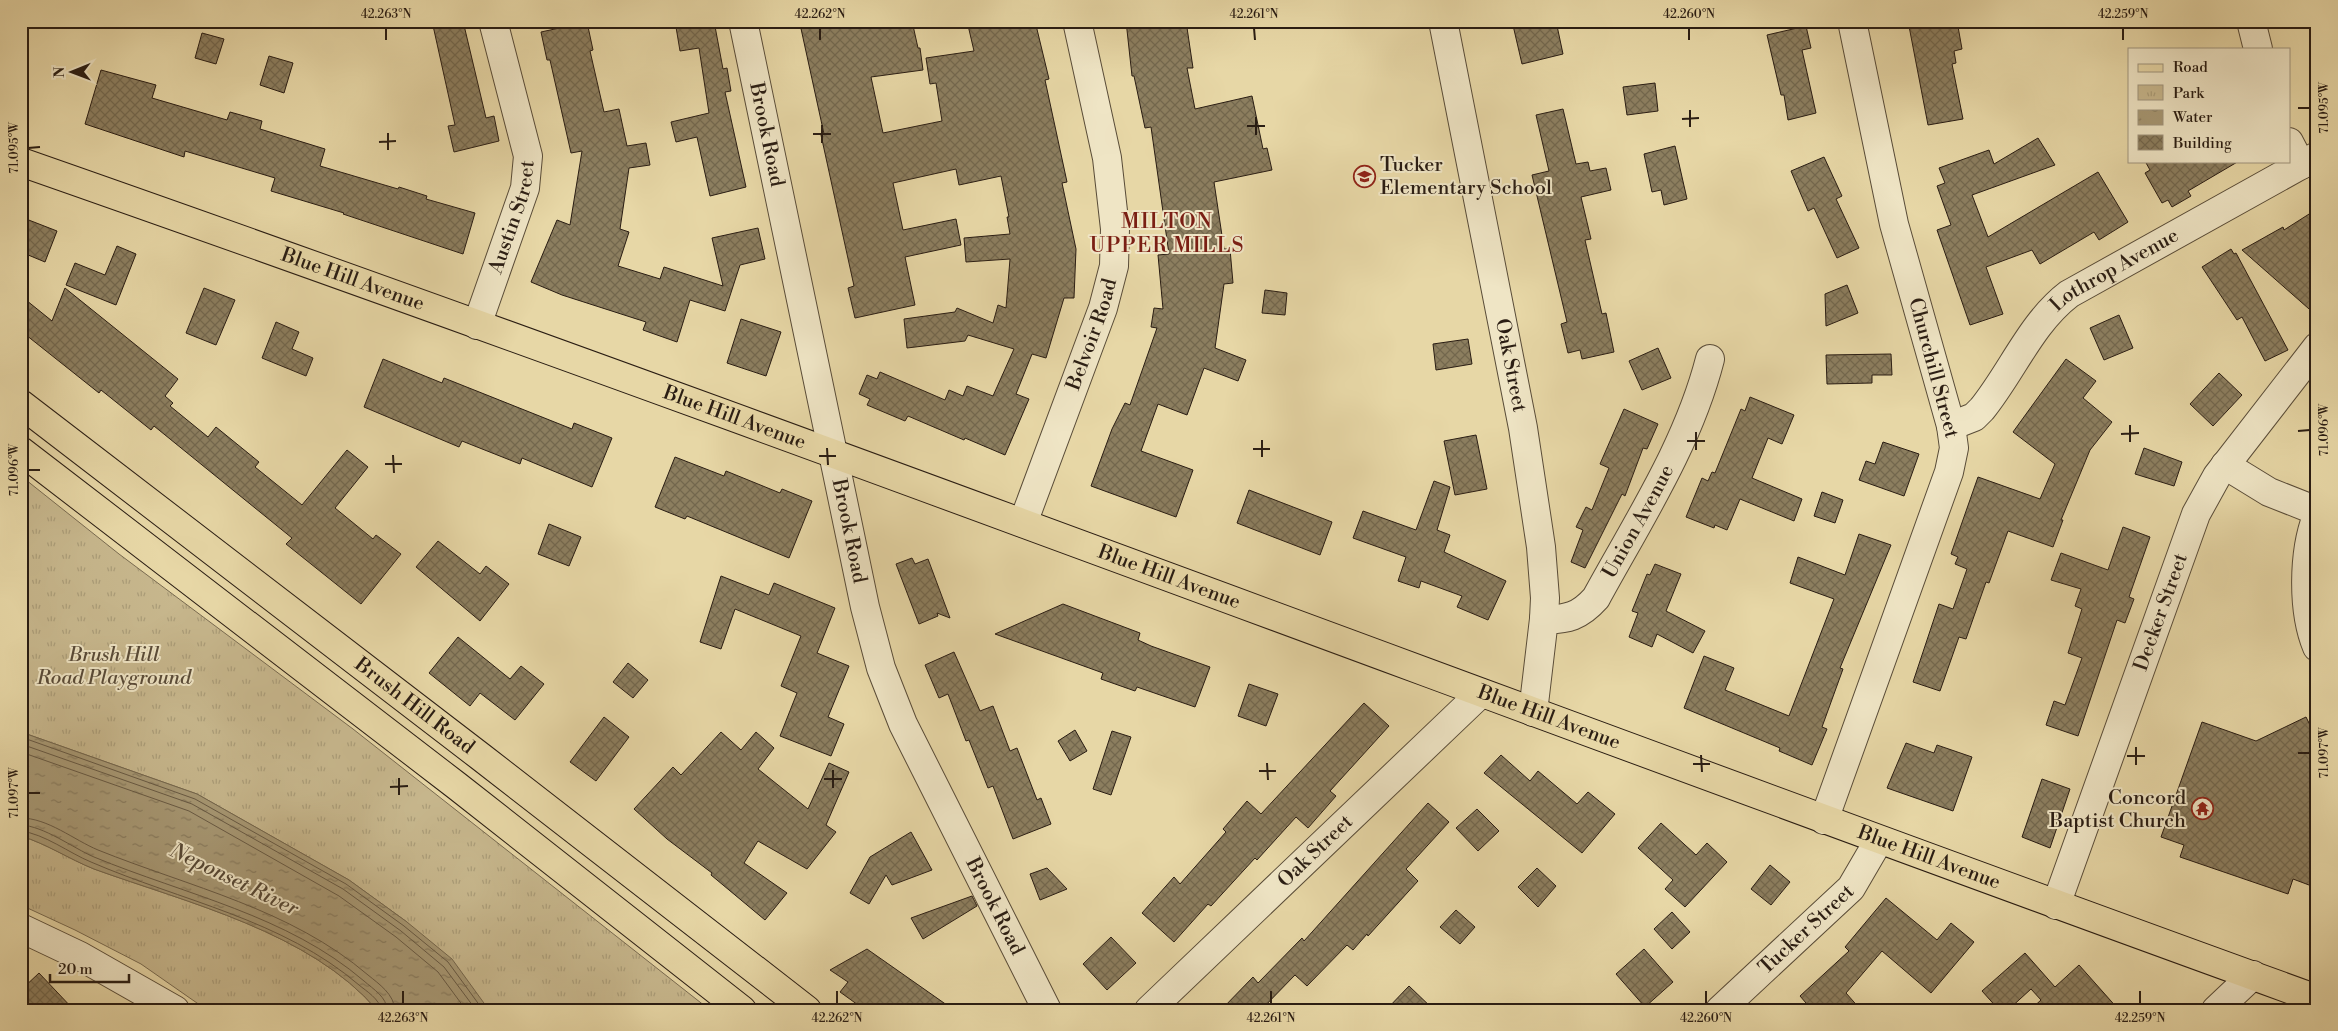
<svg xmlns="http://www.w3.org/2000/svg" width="2338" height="1031" viewBox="0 0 2338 1031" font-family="'Libre Bodoni',serif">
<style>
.park{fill:url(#park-tufts);stroke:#786a50}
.water{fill:url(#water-ripples);stroke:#75674d}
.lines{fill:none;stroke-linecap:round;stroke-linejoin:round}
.shore{stroke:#685a44;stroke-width:1}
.building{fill:url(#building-cross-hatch);stroke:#2a1d13}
.minor-casing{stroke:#594c38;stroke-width:30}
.major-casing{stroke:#2a1d13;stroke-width:30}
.highway-casing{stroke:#2a1d13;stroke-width:30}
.minor{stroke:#efe5c5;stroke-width:28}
.major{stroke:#e7d7a6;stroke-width:28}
.highway{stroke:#e7d7a6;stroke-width:28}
.ticks{fill:none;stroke:#2a1d13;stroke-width:2}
.labels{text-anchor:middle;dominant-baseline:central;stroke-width:4;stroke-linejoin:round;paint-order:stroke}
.street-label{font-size:20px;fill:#2a1d13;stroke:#efe5c5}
.poi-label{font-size:20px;fill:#2a1d13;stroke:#efe5c5;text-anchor:start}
.park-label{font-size:20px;font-style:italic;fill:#594b38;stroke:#efe5c5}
.neighbourhood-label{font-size:21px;letter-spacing:1px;fill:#7a1f14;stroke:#efe5c5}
.water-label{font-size:21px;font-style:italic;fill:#564835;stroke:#efe5c5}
.neatline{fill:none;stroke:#2a1d13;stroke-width:2}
.ticks-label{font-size:12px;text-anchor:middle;fill:#2a1d13}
</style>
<defs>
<pattern id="park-tufts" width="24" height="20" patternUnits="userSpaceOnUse" patternTransform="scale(1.25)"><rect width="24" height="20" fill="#c7b78d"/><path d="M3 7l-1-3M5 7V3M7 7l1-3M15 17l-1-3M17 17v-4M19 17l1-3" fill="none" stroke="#ab9d79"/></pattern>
<pattern id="water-ripples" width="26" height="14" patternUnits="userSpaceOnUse" patternTransform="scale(1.25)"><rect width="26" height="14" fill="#a79874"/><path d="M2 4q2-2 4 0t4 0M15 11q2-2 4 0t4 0" fill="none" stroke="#887b5e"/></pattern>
<pattern id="building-cross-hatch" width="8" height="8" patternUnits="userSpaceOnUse" patternTransform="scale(1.25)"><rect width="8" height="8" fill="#8c7e5f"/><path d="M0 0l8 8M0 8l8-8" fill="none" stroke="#73674d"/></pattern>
</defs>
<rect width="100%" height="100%" fill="#e7d7a6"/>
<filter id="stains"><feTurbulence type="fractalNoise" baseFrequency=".004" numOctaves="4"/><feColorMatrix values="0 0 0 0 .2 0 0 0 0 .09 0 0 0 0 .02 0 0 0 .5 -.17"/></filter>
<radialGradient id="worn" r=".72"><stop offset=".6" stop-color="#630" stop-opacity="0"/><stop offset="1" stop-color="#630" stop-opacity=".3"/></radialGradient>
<g class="park">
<path d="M21,476L119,554L353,729L710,1010H489L407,922L349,880L197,794L21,732Z"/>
<path d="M21,836C47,844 69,859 94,869C188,903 310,932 377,1010H207L141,964L75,930L21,905Z"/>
</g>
<path class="water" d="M21,732L197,794L349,880L407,922L452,959L489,1010H377C310,932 188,903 94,869C69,859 47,844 21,836Z"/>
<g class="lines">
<g class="shore">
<path d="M21,737L195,799L346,884L404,926L448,962L483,1010"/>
<path d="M21,744L192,804L343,889L401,931L444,967L476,1010"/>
<path d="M21,752L189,811L339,896L396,937L438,972L466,1010"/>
<path d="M21,818C48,818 74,840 98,850C190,887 291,909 368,975C379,984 394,994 395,1010"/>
<path d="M21,825C44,826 73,848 94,857C186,895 287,915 364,981C373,989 387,997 387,1010"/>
<path d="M21,831C45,834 69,853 91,862C181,901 282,919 359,985C366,991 380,999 381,1010"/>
</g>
</g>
<g class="building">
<path d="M432,21H463L486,118L494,116L499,141L454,152L448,126L455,125Z"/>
<path d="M675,21H714L723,69L727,68L731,91L725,92L746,187L710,196L697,137L676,142L671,122L709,113L699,48L680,51Z"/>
<path d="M810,21H912L918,48H920L923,70L871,77L883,133L942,121L936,83L930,84L926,58L974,51L967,21H1035L1049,79L1045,80L1067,182L1062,183L1076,249L1074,298H1064L1046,358L1032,354L1016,394L1029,399L1005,455L965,438L964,440L908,416L905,421L867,405L870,399L859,394L867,375L877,379L880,372L945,400L949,390L963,396L967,386L993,396L1014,349L968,335L965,341L907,348L904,319L955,312L957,308L993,323L998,305L1006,308L1010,259L966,262L964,238L1010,234L1007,217H1009L1001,176L959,185L956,169L893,183L903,230L956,219L961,245L905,257L915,305L855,318L848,288L854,286L821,135L824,134L800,24Z"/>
<path d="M1126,21H1186L1193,68H1187L1195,109L1252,96L1263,149L1267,148L1272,170L1214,182L1224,249H1230L1233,283L1224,284L1215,348L1246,360L1238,381L1204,368L1187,415L1158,404L1141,451L1193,470L1176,517L1091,486L1112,429L1125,403L1130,405L1157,328L1151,327L1154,308L1163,309L1158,255L1169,254L1151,127L1145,128L1134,76H1132Z"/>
<path d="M1512,21H1556L1563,54L1522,64Z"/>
<path d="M1908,21H1957L1962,49L1954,51L1956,63L1952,64L1963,119L1928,125Z"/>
<path d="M587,22L593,50L590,51L604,112L619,109L627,146L646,143L650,165L629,168L620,229L629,232L618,266L660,279L664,267L723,286L712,238L758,228L765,259L740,265L725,311L690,300L677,342L643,330L646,322L562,295L531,282L557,220L570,225L582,151L571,153L550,60H547L541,32Z"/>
<path d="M1806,26L1811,48L1802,50L1816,113L1788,120L1784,95H1781L1767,35Z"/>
<path d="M202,33L224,39L216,64L195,58Z"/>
<path d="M269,56L293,63L284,93L260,85Z"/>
<path d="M101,70L156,85L152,98L227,120L230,112L262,121L260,129L325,149L320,166L398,189L399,187L427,196L426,199L475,213L463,254L343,214L344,213L271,191L275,178L185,151L184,157L85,124Z"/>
<path d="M1655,83L1658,111L1627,115L1623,87Z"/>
<path d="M1563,109L1576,164L1588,162L1590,171L1606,168L1611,190L1581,197L1591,239L1585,240L1602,314L1606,313L1614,352L1582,359L1580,350L1568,353L1561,324L1567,322L1532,175L1549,171L1536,115Z"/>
<path d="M2038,138L2055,165L1972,195L1988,237L2098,172L2128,222L2099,240L2094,232L2040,264L2032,250L1986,267L2003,314L1970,325L1937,230L1951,225L1937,186L1945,183L1939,168L1989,150L1994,164Z"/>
<path d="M1675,146L1687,199L1664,205L1661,190L1652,192L1644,154Z"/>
<path d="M1824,157L1842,196L1836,199L1859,248L1837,258L1814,208L1808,211L1791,171Z"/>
<path d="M2145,161H2239L2188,191L2191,196L2172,207L2168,200L2162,203L2145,173L2150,170Z"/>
<path d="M2317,209V316L2242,250L2283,227L2284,230Z"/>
<path d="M21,217L57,231L45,262L21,252Z"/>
<path d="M117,246L136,254L116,305L66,285L75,263L105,275Z"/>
<path d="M2231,249L2234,254L2236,253L2288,350L2265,361L2242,317L2237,320L2202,267Z"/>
<path d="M1847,285L1858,313L1826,326L1825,294Z"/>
<path d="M65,288L178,379L165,396L173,403L170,406L208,437L216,427L259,462L255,467L302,505L347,450L368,467L335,508L373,539L376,535L401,554L361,604L286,544L292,538L154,426L151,430L101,390L99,393L21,331V296L52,321Z"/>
<path d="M204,288L235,300L216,345L186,333Z"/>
<path d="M1265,290L1287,293L1285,315L1262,313Z"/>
<path d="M2119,315L2133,348L2104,360L2090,328Z"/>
<path d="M741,319L781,332L766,376L727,363Z"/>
<path d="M276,322L299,332L292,349L313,358L306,376L262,358Z"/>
<path d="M1468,339L1472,364L1436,370L1433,344Z"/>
<path d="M1658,348L1671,378L1642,390L1629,361Z"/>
<path d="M1891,354L1892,375H1872V383L1827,384L1826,355Z"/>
<path d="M383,359L442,383L444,378L572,429L574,423L612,438L592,487L522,458L520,464L462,441L459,447L364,407Z"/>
<path d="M2066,359L2096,381L2083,398L2112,422L2090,450L2061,520H2063L2053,547L2008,531L1989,583L1986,582L1966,639L1959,637L1940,691L1913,682L1939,604L1953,609L1967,569L1955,564L1958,557L1951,554L1978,477L2040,499L2055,464L2013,432Z"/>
<path d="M2219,373L2242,395L2213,426L2190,404Z"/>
<path d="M1750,397L1794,415L1782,444L1768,438L1752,478L1802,499L1794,521L1740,499L1727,530L1715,525L1714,528L1686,517L1702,478L1708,481L1712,472L1715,473L1741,409L1745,411Z"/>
<path d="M1624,409L1658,424L1647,449L1643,448L1625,496L1622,494L1585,568L1571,562L1583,530L1576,527L1586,507L1592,510L1609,468L1600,464Z"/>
<path d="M1476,435L1487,489L1455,495L1444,441Z"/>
<path d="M1883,442L1919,454L1904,496L1859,480L1866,461L1875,464Z"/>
<path d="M2144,448L2182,462L2174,486L2135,474Z"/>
<path d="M675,457L724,476L726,471L780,493L782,489L812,501L789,558L687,516L685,519L655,507Z"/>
<path d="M1434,481L1450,487L1437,530L1450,535L1444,552L1506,581L1488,620L1457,607L1462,596L1421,581L1419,588L1398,581L1406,557L1353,538L1363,511L1416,530Z"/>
<path d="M1249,490L1332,522L1320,555L1237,523Z"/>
<path d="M1822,492L1843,500L1835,523L1814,516Z"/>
<path d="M549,524L581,537L569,566L538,554Z"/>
<path d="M2123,527L2150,537L2129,597L2134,599L2125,623L2117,620L2078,736L2046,725L2054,701L2065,705L2082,658L2068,653L2082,609L2075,606L2081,589L2051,580L2061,553L2108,570Z"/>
<path d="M1859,534L1891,545L1840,668L1843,669L1822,727L1827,729L1812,765L1779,751L1780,748L1684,708L1704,656L1734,668L1725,690L1789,716L1834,599L1790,583L1798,557L1845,575Z"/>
<path d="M438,541L480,574L486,566L509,584L480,621L416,567Z"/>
<path d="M912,558L915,564L928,559L950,618L937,613L938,616L919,624L896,564Z"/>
<path d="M1655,564L1681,574L1666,611L1705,631L1693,653L1657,634L1652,647L1629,637L1638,613L1632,611L1647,574L1650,575Z"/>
<path d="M721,576L769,595L774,583L835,608L817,653L849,666L828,717L844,724L831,756L780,736L797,693L781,686L801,636L735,609L721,649L700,642Z"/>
<path d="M1063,604L1140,633L1138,640L1151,646L1210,667L1195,707L1137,687L1135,691L1101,679L1103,673L995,634Z"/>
<path d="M458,637L510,679L521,666L544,684L515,720L480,693L470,706L429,673Z"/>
<path d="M954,652L980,711L993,706L1010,751L1017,748L1037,800L1041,798L1051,824L1013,839L993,786L988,788L969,740L966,741L948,694L939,698L925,665Z"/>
<path d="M628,663L648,680L633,698L613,682Z"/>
<path d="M1249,684L1278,694L1266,726L1238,716Z"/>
<path d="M1364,703L1389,726L1330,791L1336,796L1308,828L1296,817L1257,860L1255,858L1211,906L1208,904L1174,942L1142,913L1174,877L1180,884L1226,832L1223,829L1247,801L1261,814Z"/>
<path d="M604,717L629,737L596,781L570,762Z"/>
<path d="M2306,717L2317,739V888L2293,879L2288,894L2180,857L2184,845L2161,837L2202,722L2256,741Z"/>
<path d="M1075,730L1087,751L1070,761L1058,741Z"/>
<path d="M1112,731L1131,737L1111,795L1093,789Z"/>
<path d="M721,732L741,750L756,732L774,748L758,769L808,809L829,763L849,772L826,825L836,832L807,869L758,841L744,863L787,893L765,920L711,875L712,873L667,839L634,809L673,767L681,775Z"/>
<path d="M1906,743L1934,753L1937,745L1972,757L1953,811L1887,788Z"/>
<path d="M1501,755L1530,781L1538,771L1577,804L1588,792L1615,814L1582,853L1484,773Z"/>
<path d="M2042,779L2070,789L2050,848L2022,837Z"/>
<path d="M1428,803L1449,822L1406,869L1418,881L1368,936L1367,934L1353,950L1347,945L1307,986L1295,975L1261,1010H1221L1253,977L1258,983L1302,938L1304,941Z"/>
<path d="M1477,809L1499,831L1478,851L1456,828Z"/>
<path d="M1661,823L1696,855L1707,843L1727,862L1685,907L1665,889L1673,880L1638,848Z"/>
<path d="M911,832L932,870L892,885L886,875L869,904L850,893L870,857Z"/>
<path d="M1770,865L1790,882L1771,905L1751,889Z"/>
<path d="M1047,868L1067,889L1040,900L1030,874Z"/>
<path d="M1537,868L1556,886L1538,907L1518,887Z"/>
<path d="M972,896L977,906L923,939L911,918Z"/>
<path d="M1886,898L1937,940L1951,923L1974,942L1931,993L1882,951L1846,993L1861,1010H1812L1800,996L1849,951L1845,947Z"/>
<path d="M1456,910L1475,927L1460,944L1440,927Z"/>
<path d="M1672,912L1690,932L1672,949L1654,929Z"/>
<path d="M1111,937L1136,963L1107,990L1083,964Z"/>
<path d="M867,949L954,1010H865L840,992L848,982L830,970Z"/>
<path d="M1644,949L1673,982L1645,1007L1616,974Z"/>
<path d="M2025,953L2055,987L2079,965L2119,1010H2030L2041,1000L2031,989L2008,1010H1999L1982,991Z"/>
<path d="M39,973L74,1010H21V990Z"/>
<path d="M1409,986L1434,1010H1386Z"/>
</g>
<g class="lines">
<defs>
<g id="minor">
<path id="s1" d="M743,21L865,607L881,668L903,724L1047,1010"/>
<path id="s2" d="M1443,21L1523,428L1541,547L1545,598L1544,619L1533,712"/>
<path d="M2251,21L2258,49"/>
<path d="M2289,142L2301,165"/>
<path id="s3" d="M477,325L525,188L528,156L493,21"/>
<path id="s4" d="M1951,426L1974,417L1982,409C2012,372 2031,323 2069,294L2317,156"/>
<path d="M2225,465L2269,492L2317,511"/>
<path d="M2317,516C2303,552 2302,611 2317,647"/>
<path id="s5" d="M1023,523L1103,308L1114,266L1115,229L1107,158L1077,21"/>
<path id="s6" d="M1544,619C1567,620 1580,616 1596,598C1638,521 1688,445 1710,359"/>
<path d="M1824,820L1949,472L1954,448L1951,426L1894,224L1852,21"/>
<path id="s7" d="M2056,905L2196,514L2217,476L2317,347"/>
<path d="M21,928L80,956L175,1010"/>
<path id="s8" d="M1149,1010L1481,693"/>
<path id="s9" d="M1720,1010L1851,888L1879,840"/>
<path d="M2216,1010L2253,975"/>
</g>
<g id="major">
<path id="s10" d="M21,404L481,757L807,1010"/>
<path d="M21,451L457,786L742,1010"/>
</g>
<g id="highway">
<path id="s11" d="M21,162C790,431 1551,722 2317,999"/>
</g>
</defs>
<use href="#minor" class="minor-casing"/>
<use href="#major" class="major-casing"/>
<use href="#highway" class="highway-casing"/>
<use href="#minor" class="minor"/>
<use href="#major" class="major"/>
<use href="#highway" class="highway"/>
</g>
<path class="ticks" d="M386,28V40M820,28V40M1254,28L1255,40M1689,28V40M2123,28V40M2298,108H2310M1690,110V127M1256,117V135M1682,119L1699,118M822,125V143M1247,126H1265M388,133V150M813,134H831M379,142L396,141M28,148L40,147M2130,425V442M2298,431L2310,430M1696,432V450M2121,434L2139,433M1262,440V457M1687,441H1705M827,448L828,465M1253,449H1270M393,455L394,473M819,456H836M385,464H402M28,470H40M2136,747V765M2298,753H2310M1701,755L1702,772M2127,756H2145M1267,763L1268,780M1693,764H1710M833,770V788M1259,771H1276M399,778V795M824,779H842M390,787L408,786M28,793H40M403,991V1004M837,991V1004M1271,991V1004M1706,991V1004M2140,991V1004"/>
<defs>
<symbol id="school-ring" viewBox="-11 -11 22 22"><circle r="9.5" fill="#efe5c5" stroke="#8f2418" stroke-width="1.5"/><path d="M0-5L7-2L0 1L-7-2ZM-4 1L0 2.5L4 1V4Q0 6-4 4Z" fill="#8f2418"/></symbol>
<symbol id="temple-ring" viewBox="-11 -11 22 22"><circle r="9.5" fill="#efe5c5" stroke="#8f2418" stroke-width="1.5"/><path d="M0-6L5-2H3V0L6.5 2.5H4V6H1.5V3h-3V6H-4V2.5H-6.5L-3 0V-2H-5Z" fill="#8f2418"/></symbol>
</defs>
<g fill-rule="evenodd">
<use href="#school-ring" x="1352" y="164" width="25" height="25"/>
<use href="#temple-ring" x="2190" y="796" width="25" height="25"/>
</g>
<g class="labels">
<g class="street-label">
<text stroke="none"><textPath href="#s1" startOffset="116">Brook Road</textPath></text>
<text stroke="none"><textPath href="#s3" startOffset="114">Austin Street</textPath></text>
<text stroke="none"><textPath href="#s4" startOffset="232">Lothrop Avenue</textPath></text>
<text stroke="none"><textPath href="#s11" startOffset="352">Blue Hill Avenue</textPath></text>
<text stroke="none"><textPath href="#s5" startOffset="201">Belvoir Road</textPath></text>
<text stroke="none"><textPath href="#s2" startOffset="351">Oak Street</textPath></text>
<text transform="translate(1933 368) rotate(75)">Churchill Street</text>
<text stroke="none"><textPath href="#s11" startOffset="758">Blue Hill Avenue</textPath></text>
<text stroke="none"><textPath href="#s6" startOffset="146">Union Avenue</textPath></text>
<text stroke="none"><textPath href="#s1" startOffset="521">Brook Road</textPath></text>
<text stroke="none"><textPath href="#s11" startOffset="1221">Blue Hill Avenue</textPath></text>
<text stroke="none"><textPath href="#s7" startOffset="311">Decker Street</textPath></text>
<text stroke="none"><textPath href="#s10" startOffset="496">Brush Hill Road</textPath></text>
<text stroke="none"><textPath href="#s11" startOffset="1626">Blue Hill Avenue</textPath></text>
<text stroke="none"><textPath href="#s8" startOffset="230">Oak Street</textPath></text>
<text stroke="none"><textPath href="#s11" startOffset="2031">Blue Hill Avenue</textPath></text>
<text stroke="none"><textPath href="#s1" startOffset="926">Brook Road</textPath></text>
<text stroke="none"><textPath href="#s9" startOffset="118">Tucker Street</textPath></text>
</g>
<g class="poi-label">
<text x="1380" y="165">Tucker<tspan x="1380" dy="23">Elementary School</tspan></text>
<text x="2186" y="798" text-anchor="end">Concord<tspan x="2186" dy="23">Baptist Church</tspan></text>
</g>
<g class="park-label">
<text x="114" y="655">Brush Hill<tspan x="114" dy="23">Road Playground</tspan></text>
</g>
<g class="neighbourhood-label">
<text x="1167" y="222">MILTON<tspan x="1167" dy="24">UPPER MILLS</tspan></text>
</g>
<g class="water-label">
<text transform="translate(234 880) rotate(26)">Neponset River</text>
</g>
</g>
<rect width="2338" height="1031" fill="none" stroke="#e7d7a6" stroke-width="55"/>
<rect x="2128" y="48" width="162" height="115" fill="#efe5c5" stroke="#a0957e"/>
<rect x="2138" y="64" width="25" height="8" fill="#e7d7a6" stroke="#a0957e"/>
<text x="2173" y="72" font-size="15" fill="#2a1d13">Road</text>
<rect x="2138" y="85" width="25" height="15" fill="url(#park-tufts)" stroke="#a0957e"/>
<text x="2173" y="98" font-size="15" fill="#2a1d13">Park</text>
<rect x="2138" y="110" width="25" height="15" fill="url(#water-ripples)" stroke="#a0957e"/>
<text x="2173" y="122" font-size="15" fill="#2a1d13">Water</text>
<rect x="2138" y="135" width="25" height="15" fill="url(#building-cross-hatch)" stroke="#a0957e"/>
<text x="2173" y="148" font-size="15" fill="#2a1d13">Building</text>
<g transform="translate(72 72) rotate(269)" stroke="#efe5c5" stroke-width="4" paint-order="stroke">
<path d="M0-4L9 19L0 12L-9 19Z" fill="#2a1d13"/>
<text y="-8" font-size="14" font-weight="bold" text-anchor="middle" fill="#2a1d13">N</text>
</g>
<path d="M50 974v8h79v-8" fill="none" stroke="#2a1d13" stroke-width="2.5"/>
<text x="58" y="974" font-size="15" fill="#2a1d13" stroke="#efe5c5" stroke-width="4" paint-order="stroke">20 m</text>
<rect x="28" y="28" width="2282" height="976" class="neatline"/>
<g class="ticks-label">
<text x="386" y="18">42.263°N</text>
<text x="820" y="18">42.262°N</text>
<text x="1254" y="18">42.261°N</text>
<text x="1689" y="18">42.260°N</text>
<text x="2123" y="18">42.259°N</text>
<text transform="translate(2324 108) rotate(-90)" y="4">71.095°W</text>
<text transform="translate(14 148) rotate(-90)" y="4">71.095°W</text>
<text transform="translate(2324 430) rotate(-90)" y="4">71.096°W</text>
<text transform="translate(14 470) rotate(-90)" y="4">71.096°W</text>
<text transform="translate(2324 753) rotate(-90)" y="4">71.097°W</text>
<text transform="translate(14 793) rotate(-90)" y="4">71.097°W</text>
<text x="403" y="1022">42.263°N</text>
<text x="837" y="1022">42.262°N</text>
<text x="1271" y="1022">42.261°N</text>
<text x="1706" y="1022">42.260°N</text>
<text x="2140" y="1022">42.259°N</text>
</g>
<rect width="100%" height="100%" filter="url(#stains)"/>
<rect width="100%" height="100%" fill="url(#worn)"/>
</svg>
